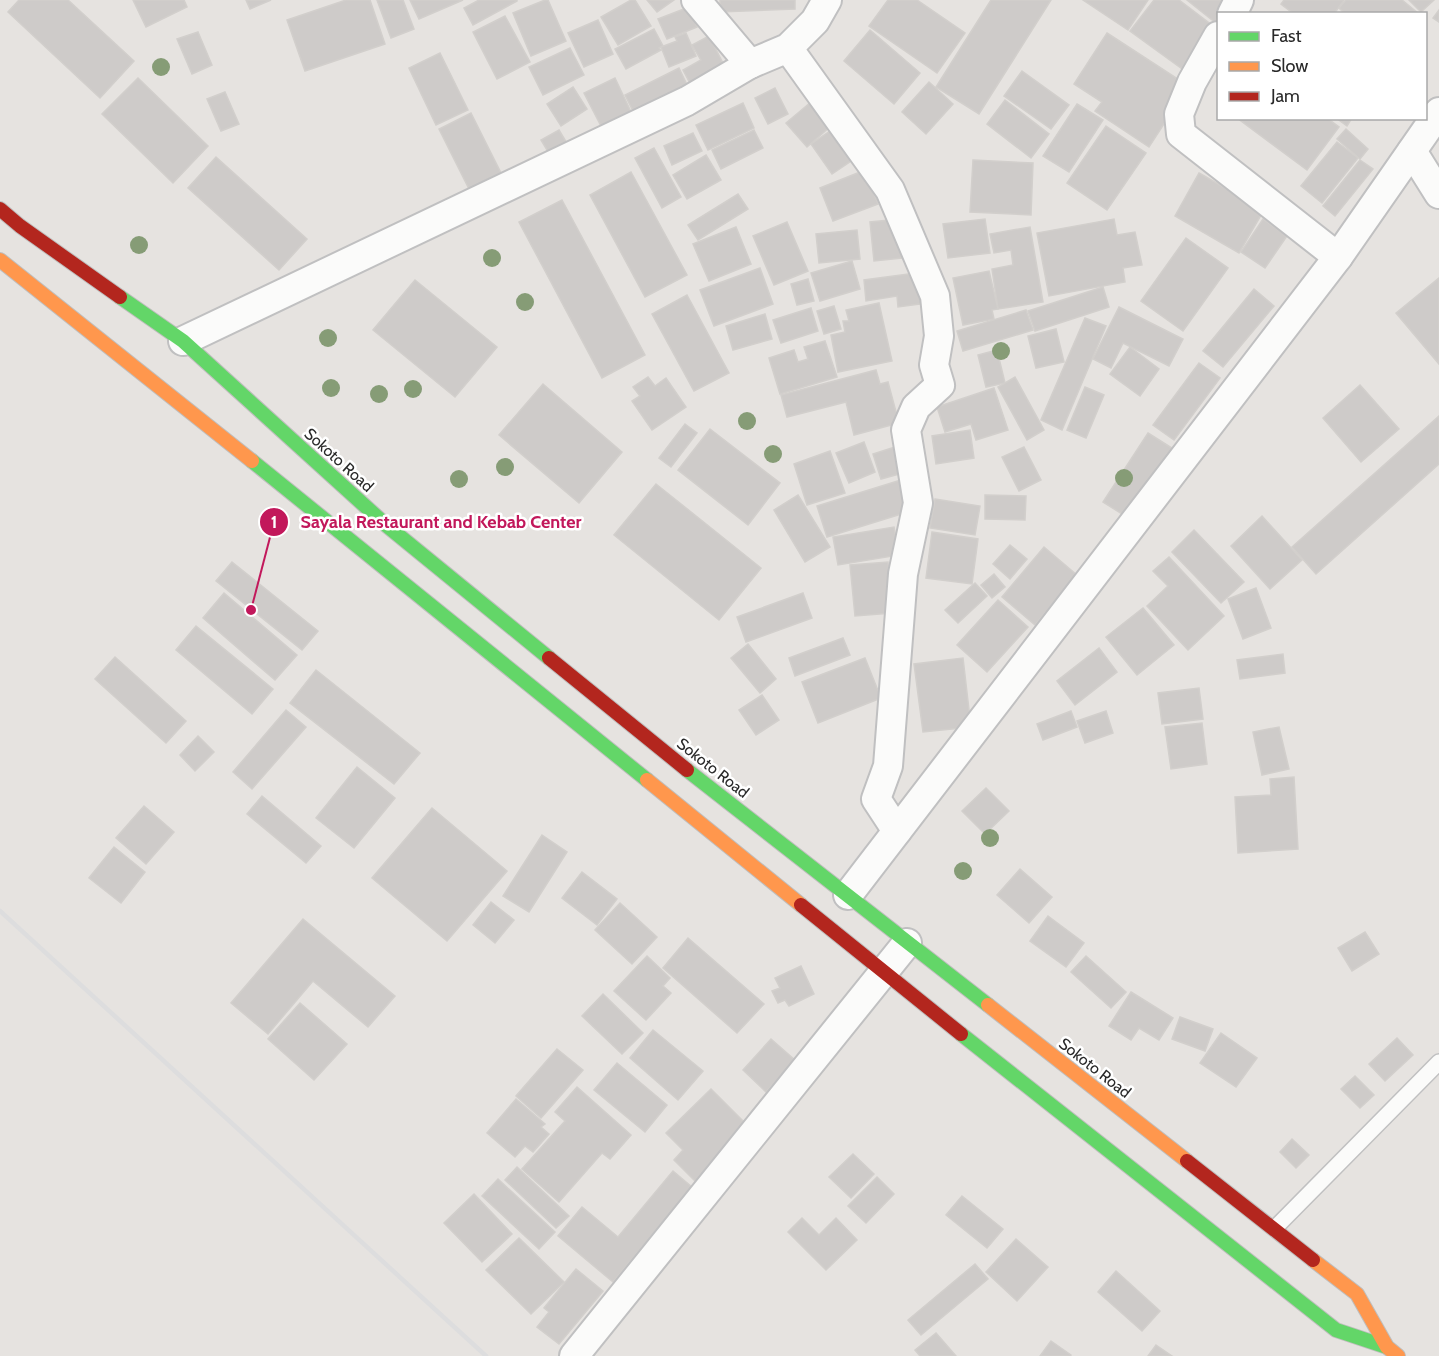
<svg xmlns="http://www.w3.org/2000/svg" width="1439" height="1356" viewBox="0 0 1439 1356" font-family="Cabin,sans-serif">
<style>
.building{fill:#cecbc9;stroke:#d2cfcc;stroke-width:1.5}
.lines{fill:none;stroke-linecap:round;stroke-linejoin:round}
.lane-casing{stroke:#c0c0c1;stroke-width:18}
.street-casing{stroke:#c0c0c1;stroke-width:32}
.fast-casing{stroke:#bfbebd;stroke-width:16}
.slow-casing{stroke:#bfbebd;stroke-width:16}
.jam-casing{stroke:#bfbebd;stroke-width:16}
.lane{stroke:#fbfbfa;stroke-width:15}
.street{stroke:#fbfbfa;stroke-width:28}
.fast{stroke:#63d668;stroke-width:14}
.slow{stroke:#ff974d;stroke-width:14}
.jam{stroke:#b3261e;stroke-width:14}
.rail{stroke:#ddddde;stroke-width:4.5}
.tree{fill:#869c76}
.labels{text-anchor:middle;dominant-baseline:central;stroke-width:5;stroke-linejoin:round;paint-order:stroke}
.street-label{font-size:16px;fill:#292929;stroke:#fff}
.leader{fill:none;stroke:#c2185b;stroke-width:2}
.callout-dot{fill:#c2185b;stroke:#fff;stroke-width:2}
.mark-label{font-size:18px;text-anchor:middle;font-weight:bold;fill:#fff}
.callout-label{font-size:18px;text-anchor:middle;font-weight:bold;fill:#c2185b;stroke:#fff;stroke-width:5;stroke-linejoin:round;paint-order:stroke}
</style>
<rect width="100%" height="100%" fill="#e6e3e0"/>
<g class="building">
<path d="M19,0H68L134,61L100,98L8,12Z"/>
<path d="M133,0H184L187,7L146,27Z"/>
<path d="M246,0H271L250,9Z"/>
<path d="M346,0H370L385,44L305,71L287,20Z"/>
<path d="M377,0H403L414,29L391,38Z"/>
<path d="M410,0H463L419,19Z"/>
<path d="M479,0H517V1L473,25L464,8Z"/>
<path d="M545,0H548L566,41L531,56L513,13Z"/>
<path d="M631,0H635L651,26L618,45L601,17Z"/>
<path d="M647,0H674L657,12Z"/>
<path d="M720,0H795V9L720,12Z"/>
<path d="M888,0H917L965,33L937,73L869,26Z"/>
<path d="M991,0H1051L979,114L936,87Z"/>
<path d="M1083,0H1148L1128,30Z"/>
<path d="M1154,0H1179L1217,29L1185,71L1130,31Z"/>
<path d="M1187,0H1226L1216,23Z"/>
<path d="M1284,0H1344L1334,14H1294L1281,4Z"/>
<path d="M1346,0H1402L1419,14H1345L1339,8Z"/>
<path d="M1409,0H1434L1421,12Z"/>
<path d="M689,7L697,27L667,39L658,19Z"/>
<path d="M1439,10V22L1433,18Z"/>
<path d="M505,16L530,62L497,79L473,32Z"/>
<path d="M598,20L613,54L584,67L568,33Z"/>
<path d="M654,29L663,46L659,48L661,50L626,69L615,49Z"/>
<path d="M870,30L920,73L894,104L844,61Z"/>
<path d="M198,32L212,65L192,74L177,39Z"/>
<path d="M686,33L696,56L669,67L661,47L677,41L675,37Z"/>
<path d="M1107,33L1184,83L1175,107L1149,147L1095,111L1102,102L1074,84Z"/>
<path d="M709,36L727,71L693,89L683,70L701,60L692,45Z"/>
<path d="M570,48L584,75L543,95L529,67Z"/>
<path d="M440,53L468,110L436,125L409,68Z"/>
<path d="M679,68L689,89L635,115L625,95Z"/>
<path d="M1022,71L1069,105L1051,129L1004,96Z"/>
<path d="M138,78L208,146L173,183L102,114Z"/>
<path d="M615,78L631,112L601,126L584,93Z"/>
<path d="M929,82L953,104L926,134L902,112Z"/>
<path d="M573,87L587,109L561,126L547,104Z"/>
<path d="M775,88L788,114L768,124L755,98Z"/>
<path d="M225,92L239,124L221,131L207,99Z"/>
<path d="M1005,100L1049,134L1031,158L987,124Z"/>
<path d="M811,102L831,126L807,147L786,123Z"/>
<path d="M743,103L754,128L708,150L696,125Z"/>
<path d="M1077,104L1103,120L1069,172L1043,156Z"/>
<path d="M471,113L501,173L469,189L439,129Z"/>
<path d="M1237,118H1327L1339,127L1307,170Z"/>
<path d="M1336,118H1352L1347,126Z"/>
<path d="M1106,126L1146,153L1107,210L1067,183Z"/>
<path d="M836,127L857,157L832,174L811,144Z"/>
<path d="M1346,129L1368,149L1360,159L1337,139Z"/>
<path d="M559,130L568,145L550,155L541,140Z"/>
<path d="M754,130L763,148L721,169L712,150Z"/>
<path d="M693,133L702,151L672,165L664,146Z"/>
<path d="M1337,142L1358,158L1322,203L1301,186Z"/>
<path d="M654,148L681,197L662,208L635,158Z"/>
<path d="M706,155L721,180L687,199L673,175Z"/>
<path d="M216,157L307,239L279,270L188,188Z"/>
<path d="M973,160L1033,163L1031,215L970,212Z"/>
<path d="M1360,160L1373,169L1335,216L1323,206Z"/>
<path d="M865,170L878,204L833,221L820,188Z"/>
<path d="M631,172L687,275L645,297L590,195Z"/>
<path d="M1199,173L1264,210L1239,253L1175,216Z"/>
<path d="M738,194L748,209L698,240L688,225Z"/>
<path d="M562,200L645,355L602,378L519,222Z"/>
<path d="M899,219L902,258L874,261L870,222Z"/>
<path d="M985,219L990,253L948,258L943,224Z"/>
<path d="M1114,219L1117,235L1135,232L1142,265L1123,268L1125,282L1049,296L1037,233Z"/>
<path d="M1263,219L1287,236L1265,268L1241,252Z"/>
<path d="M787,222L808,271L774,285L753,236Z"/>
<path d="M736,227L751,264L709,281L693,244Z"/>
<path d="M1030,227L1043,302L998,309L992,269L1013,265L1011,250L994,253L990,234Z"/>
<path d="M857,230L860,259L819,263L816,234Z"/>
<path d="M1186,238L1228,268L1183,331L1141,301Z"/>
<path d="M852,261L860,289L820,301L811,273Z"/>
<path d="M760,268L773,304L714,326L700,290Z"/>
<path d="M989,271L998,309L992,310L994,319L963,325L953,278Z"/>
<path d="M923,272L927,303L898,307L897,296L866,301L864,280Z"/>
<path d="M1439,278V364L1396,313Z"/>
<path d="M808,279L814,301L797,305L791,284Z"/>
<path d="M415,280L497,347L455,397L373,330Z"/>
<path d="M1103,287L1109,307L1035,331L1028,311Z"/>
<path d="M1254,289L1274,306L1223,367L1203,351Z"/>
<path d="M687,295L729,373L694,391L652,314Z"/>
<path d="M879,303L892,361L838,372L831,335L845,332L843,321H849L846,310Z"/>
<path d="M834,306L841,329L824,334L817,311Z"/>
<path d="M1119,307L1183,339L1169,366L1123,343L1111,368L1093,359Z"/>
<path d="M811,308L818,331L781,343L773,320Z"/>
<path d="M1026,310L1033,330L963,351L957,331Z"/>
<path d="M765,314L772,339L733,350L726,326Z"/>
<path d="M1085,318L1106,326L1062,430L1041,420Z"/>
<path d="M1056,329L1064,362L1036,368L1028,336Z"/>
<path d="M825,341L837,377L780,394L769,358L794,350L798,362L808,359L804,347Z"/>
<path d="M1130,347L1159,369L1140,396L1110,374Z"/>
<path d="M997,350L1005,383L986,387L978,355Z"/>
<path d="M1199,363L1220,378L1174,440L1153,425Z"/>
<path d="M876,370L880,384L888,382L899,423L854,435L846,402L787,417L781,395Z"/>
<path d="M648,377L655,386L666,378L686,407L652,430L632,401L640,396L633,387Z"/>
<path d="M1015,377L1044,430L1027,440L998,387Z"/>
<path d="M543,384L622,452L579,503L499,435Z"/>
<path d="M1360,385L1399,429L1361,462L1323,418Z"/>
<path d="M1085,387L1104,395L1086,438L1067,430Z"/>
<path d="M994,388L1008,430L976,440L971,424L945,432L937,407Z"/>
<path d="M1439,416V464L1316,574L1292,547Z"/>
<path d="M685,424L697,433L671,467L659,458Z"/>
<path d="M710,429L780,483L748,525L678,470Z"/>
<path d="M970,430L974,458L936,464L932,436Z"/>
<path d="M1148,433L1175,450L1130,519L1103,502Z"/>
<path d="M864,442L875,472L849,483L836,453Z"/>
<path d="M895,447L903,473L881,479L873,454Z"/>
<path d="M1024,447L1041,480L1019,491L1002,457Z"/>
<path d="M830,451L845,493L807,505L794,464Z"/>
<path d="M901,480L911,511L827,537L817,506Z"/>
<path d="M656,484L761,568L719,620L614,535Z"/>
<path d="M798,495L830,547L805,562L774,510Z"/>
<path d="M985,495L1026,496L1025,520L985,519Z"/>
<path d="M935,499L980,506L975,535L930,528Z"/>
<path d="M1262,516L1302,560L1270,589L1231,546Z"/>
<path d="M894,527L899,555L838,565L833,537Z"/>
<path d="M1194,530L1244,582L1221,603L1172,552Z"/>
<path d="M932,532L978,539L972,584L926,578Z"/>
<path d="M1010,545L1027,559L1010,579L993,564Z"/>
<path d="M1044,547L1077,575L1035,625L1002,597Z"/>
<path d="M1169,557L1224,616L1188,650L1147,606L1168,586L1153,571Z"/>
<path d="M232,562L318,631L302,650L216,581Z"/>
<path d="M888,562L892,613L855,616L850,565Z"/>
<path d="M994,574L1005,587L992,598L981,585Z"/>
<path d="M975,583L987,596L958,623L945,610Z"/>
<path d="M1256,588L1271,628L1243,639L1228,599Z"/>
<path d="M224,593L297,655L275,680L203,618Z"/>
<path d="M803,593L812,618L746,642L737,617Z"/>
<path d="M998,600L1028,627L987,672L957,645Z"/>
<path d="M1143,608L1174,645L1137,675L1106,637Z"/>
<path d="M196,626L273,689L252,714L176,650Z"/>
<path d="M843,638L850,655L795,676L789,658Z"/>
<path d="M748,644L776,679L760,693L731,658Z"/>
<path d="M1099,648L1117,672L1075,705L1057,681Z"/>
<path d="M1283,654L1285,673L1240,679L1237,660Z"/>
<path d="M115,657L186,721L166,743L95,679Z"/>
<path d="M865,658L881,698L818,723L802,682Z"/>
<path d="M963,658L971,727L923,732L914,664Z"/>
<path d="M316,670L420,753L394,784L290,703Z"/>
<path d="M1199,688L1203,719L1162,724L1158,693Z"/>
<path d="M762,695L779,720L756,735L739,710Z"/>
<path d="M286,710L306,727L252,789L233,772Z"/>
<path d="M1071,711L1077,727L1043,740L1037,724Z"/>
<path d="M1106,711L1113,733L1085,743L1077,721Z"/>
<path d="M1202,723L1207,764L1171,769L1165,727Z"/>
<path d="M1279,727L1289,769L1262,775L1253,732Z"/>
<path d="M198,736L214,752L195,771L180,755Z"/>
<path d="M357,767L395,798L354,848L316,818Z"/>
<path d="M1294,777L1298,849L1238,853L1235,797L1271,795L1270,779Z"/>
<path d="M986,788L1009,811L985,834L962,811Z"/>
<path d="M262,796L321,846L306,863L247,814Z"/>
<path d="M144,806L174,832L146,864L116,838Z"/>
<path d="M432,808L507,871L447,941L372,878Z"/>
<path d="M542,835L567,852L529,912L503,896Z"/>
<path d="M114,847L145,872L121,903L89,878Z"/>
<path d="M1020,869L1052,897L1029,923L997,895Z"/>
<path d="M582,872L617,899L597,925L562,898Z"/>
<path d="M491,902L514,920L495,943L473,925Z"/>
<path d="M620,903L657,937L632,964L595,930Z"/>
<path d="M1048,916L1084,943L1066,967L1030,941Z"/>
<path d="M303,919L395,996L368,1027L313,981L268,1034L231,1003Z"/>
<path d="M1365,932L1379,954L1352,971L1338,948Z"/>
<path d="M688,938L764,1004L737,1033L663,968Z"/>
<path d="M647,956L670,978L663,986L671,993L646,1020L614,991Z"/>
<path d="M1086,956L1126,992L1111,1008L1071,972Z"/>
<path d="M801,966L814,994L789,1006L785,1000L778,1003L772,991L780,988L775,978Z"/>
<path d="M1131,992L1173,1018L1159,1040L1139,1028L1131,1040L1109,1026Z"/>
<path d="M603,994L643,1033L622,1054L582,1016Z"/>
<path d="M300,1003L347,1044L314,1080L268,1039Z"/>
<path d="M1180,1017L1213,1029L1205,1051L1172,1039Z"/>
<path d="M653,1030L703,1071L678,1100L630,1058Z"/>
<path d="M1221,1033L1257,1058L1236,1087L1200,1063Z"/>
<path d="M1397,1038L1413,1055L1385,1081L1369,1064Z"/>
<path d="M771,1039L795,1060L766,1092L743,1070Z"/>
<path d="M557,1049L583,1070L541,1118L516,1096Z"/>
<path d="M617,1063L667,1105L645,1132L594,1090Z"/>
<path d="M1355,1076L1374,1095L1360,1108L1341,1089Z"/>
<path d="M577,1087L631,1135L610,1159L602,1153L559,1202L522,1169L565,1121L555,1112Z"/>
<path d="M711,1089L750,1128L696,1182L674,1160L683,1150L666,1133Z"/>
<path d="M516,1099L545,1124L541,1127L549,1134L533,1152L525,1146L515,1157L487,1133Z"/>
<path d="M1292,1139L1309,1155L1296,1168L1280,1152Z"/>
<path d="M853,1154L874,1174L851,1198L829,1177Z"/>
<path d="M517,1167L569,1216L556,1228L505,1180Z"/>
<path d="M673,1171L692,1187L613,1282L558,1236L582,1207L618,1237Z"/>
<path d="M877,1177L894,1194L866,1223L848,1206Z"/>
<path d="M498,1179L555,1232L539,1249L482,1196Z"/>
<path d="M474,1194L512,1234L482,1262L444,1223Z"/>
<path d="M962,1196L1003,1229L987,1248L946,1215Z"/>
<path d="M802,1218L819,1235L836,1218L857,1240L826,1270L788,1232Z"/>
<path d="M519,1238L564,1282L531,1314L486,1270Z"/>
<path d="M1016,1239L1048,1267L1017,1301L986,1272Z"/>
<path d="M975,1264L988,1279L921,1335L908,1320Z"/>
<path d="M576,1269L603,1291L559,1344L537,1327L549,1312L544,1308Z"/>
<path d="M1116,1271L1160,1311L1142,1331L1098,1292Z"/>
<path d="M936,1333L956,1356H920L915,1350Z"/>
<path d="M1051,1341L1071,1355L1070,1356H1040Z"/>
<path d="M1156,1345L1172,1356H1148Z"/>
</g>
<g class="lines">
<defs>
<path id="lane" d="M1275,1228L1439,1062"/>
<g id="street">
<path d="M696,0L750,64"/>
<path d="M1232,14L1239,0"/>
<path d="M1218,36L1192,82L1179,114L1181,134L1338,257"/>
<path d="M788,48L890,190L935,296L939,336L934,365L940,385L916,407L906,430L918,503L903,574L888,766L876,799L897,831"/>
<path d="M1412,151L1439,194"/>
<path d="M183,341L687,101L750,64L788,48L815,21L827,0"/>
<path d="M848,895L1338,257L1439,112"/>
<path d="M574,1356L907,943"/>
</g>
<g id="fast">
<path d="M120,297L183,341L386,525L549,658"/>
<path d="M252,461L647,780"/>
<path d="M687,770L988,1005"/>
<path d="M961,1034L1336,1330L1387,1347"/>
</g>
<g id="slow">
<path d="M0,260L252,461"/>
<path d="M647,780L801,905"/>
<path d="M988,1005L1187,1161"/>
<path d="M1313,1260L1357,1294L1387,1347L1398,1356"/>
</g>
<g id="jam">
<path d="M0,209L20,226L120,297"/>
<path d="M549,658L687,770"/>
<path d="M801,905L961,1034"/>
<path d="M1187,1161L1313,1260"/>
</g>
</defs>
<use href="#lane" class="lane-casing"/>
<use href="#street" class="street-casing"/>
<use href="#fast" class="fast-casing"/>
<use href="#slow" class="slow-casing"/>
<use href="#jam" class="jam-casing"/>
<use href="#lane" class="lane"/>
<use href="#street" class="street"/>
<use href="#fast" class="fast"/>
<use href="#slow" class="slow"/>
<use href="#jam" class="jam"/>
<path class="rail" d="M0,911L486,1356"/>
</g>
<g class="tree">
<circle cx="161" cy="67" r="9"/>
<circle cx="139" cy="245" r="9"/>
<circle cx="492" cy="258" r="9"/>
<circle cx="525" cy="302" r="9"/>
<circle cx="328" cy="338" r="9"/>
<circle cx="1001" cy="351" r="9"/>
<circle cx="331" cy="388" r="9"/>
<circle cx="413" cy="389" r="9"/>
<circle cx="379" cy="394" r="9"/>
<circle cx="747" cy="421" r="9"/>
<circle cx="773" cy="454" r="9"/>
<circle cx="505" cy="467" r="9"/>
<circle cx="1124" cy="478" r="9"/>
<circle cx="459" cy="479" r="9"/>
<circle cx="990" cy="838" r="9"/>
<circle cx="963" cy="871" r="9"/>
</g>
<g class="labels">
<g class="street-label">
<text transform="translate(339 460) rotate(42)">Sokoto Road</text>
<text transform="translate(713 768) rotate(38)">Sokoto Road</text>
<text transform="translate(1095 1068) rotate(38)">Sokoto Road</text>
</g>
</g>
<path class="leader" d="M251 610L274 522"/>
<g class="callout-dot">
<circle cx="251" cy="610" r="6"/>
<circle cx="274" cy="522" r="15"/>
</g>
<g class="mark-label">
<text x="274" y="528">1</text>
</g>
<g class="callout-label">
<text x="441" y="528">Sayala Restaurant and Kebab Center</text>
</g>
<rect x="1217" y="12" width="210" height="108" fill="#ffffff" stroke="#a9a9a9" stroke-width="1.5"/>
<rect x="1229" y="32" width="30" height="9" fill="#63d668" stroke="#a9a9a9" stroke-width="1.5"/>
<text x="1271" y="42" font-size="18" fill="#292929">Fast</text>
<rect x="1229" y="62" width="30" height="9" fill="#ff974d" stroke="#a9a9a9" stroke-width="1.5"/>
<text x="1271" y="72" font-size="18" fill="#292929">Slow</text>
<rect x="1229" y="92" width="30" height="9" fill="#b3261e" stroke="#a9a9a9" stroke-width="1.5"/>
<text x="1271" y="102" font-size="18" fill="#292929">Jam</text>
</svg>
